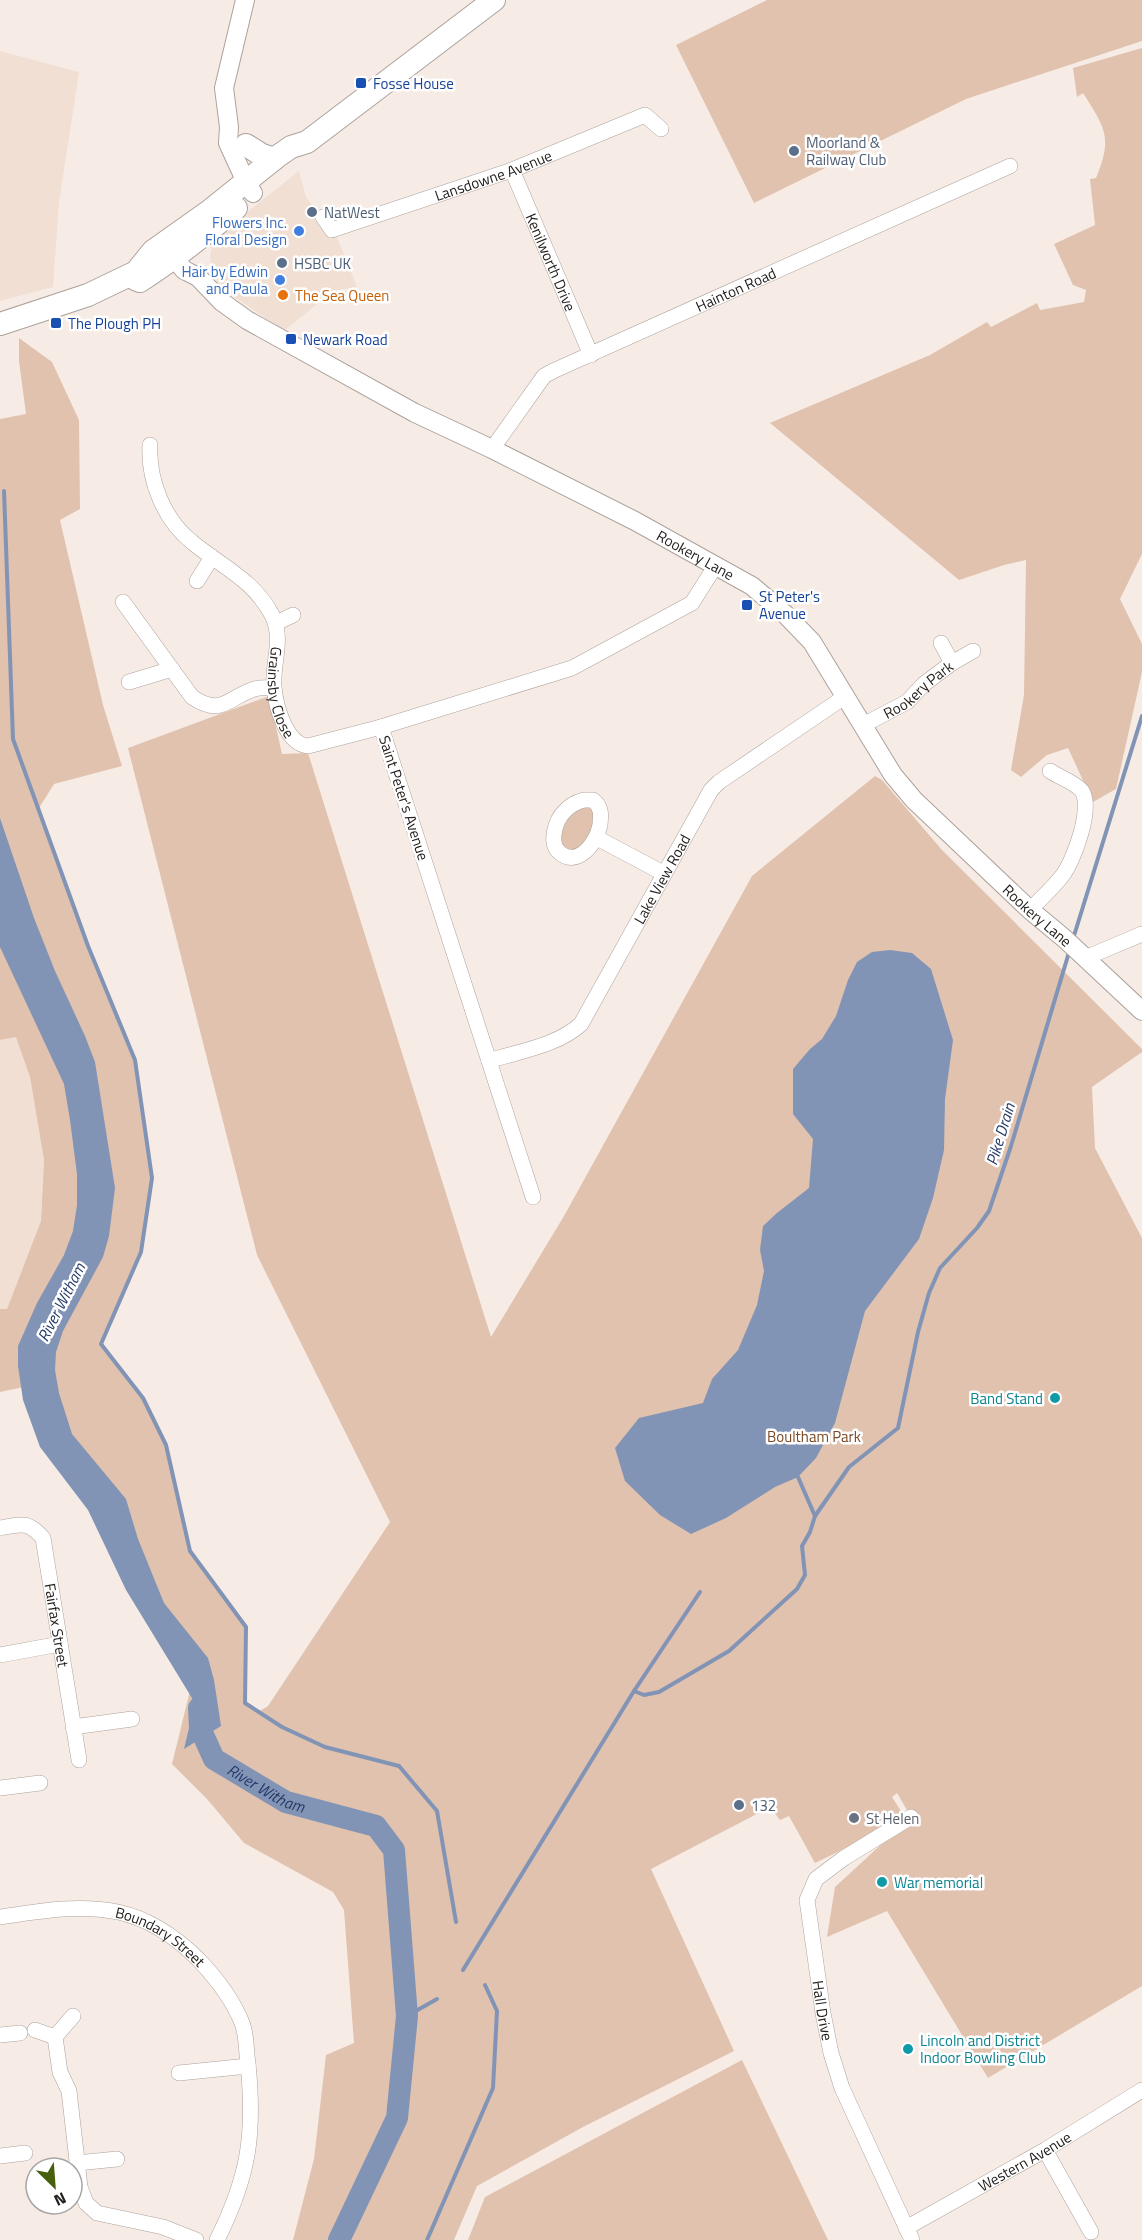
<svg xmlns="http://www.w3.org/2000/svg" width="1142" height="2240" viewBox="0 0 1142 2240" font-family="'Titillium Web',sans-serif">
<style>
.built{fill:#f1dfd4}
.green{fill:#e0c2ae}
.water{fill:#8294b6}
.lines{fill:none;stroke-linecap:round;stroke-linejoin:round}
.stream{stroke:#8294b6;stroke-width:4}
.river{stroke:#8294b6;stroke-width:22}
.minor-casing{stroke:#aca29c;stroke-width:16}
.tertiary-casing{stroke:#aca29c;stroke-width:20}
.primary-casing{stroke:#aca29c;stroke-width:24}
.minor{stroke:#fff;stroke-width:15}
.tertiary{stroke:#fff;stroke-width:18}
.primary{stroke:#fff;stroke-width:22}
.transit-dot{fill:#1a4fb4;stroke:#fff;stroke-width:2}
.service-dot{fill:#5c6f8a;stroke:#fff;stroke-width:2}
.shop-dot{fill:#3f7fe0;stroke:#fff;stroke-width:2}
.food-dot{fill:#e8710a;stroke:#fff;stroke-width:2}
.culture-dot{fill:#0f9aa8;stroke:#fff;stroke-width:2}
.worship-dot{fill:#6b7280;stroke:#fff;stroke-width:2}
.labels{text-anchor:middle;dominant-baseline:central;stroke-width:5;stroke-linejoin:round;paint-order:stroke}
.transit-label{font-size:15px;fill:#164399;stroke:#fff;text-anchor:start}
.service-label{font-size:15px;fill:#4e5e75;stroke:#fff;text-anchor:start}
.street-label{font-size:15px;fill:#24201e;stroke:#fff}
.shop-label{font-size:15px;fill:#366cbe;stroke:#fff;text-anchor:end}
.food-label{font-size:15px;fill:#c56008;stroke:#fff;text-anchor:start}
.culture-label{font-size:15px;fill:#0d838f;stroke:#fff;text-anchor:start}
.park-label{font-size:15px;fill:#7b4925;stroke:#fff}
.worship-label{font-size:15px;fill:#5b616d;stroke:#fff;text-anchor:start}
.water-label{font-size:16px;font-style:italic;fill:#243a68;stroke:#fff}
</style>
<rect width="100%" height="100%" fill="#f7ece5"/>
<g class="built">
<path d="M0,51L79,72L59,203L53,287L0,301Z"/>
<path d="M299,171L306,197L337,237L357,287L333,291L284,331L223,289L214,277L210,257L212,246L217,237L228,227Z"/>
<path d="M16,1036L30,1077L44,1160L41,1221L7,1309H0V1040Z"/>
</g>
<g class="green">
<path d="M767,0H1142V41L966,99L754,203L676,45Z"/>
<path d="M1142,48V554L1120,599L1142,644V672L1116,789L1093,802L1068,748L1047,755L1021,777L1011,770L1024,695L1026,560L1004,565L959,580L770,423L930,355L987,322L991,327L1037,303L1040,310L1084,302L1086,290L1073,285L1054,244L1095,225L1090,179L1096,178C1113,137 1105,128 1083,93L1077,97L1073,68Z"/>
<path d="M19,338L52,362L79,420L80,509L60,520L103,705L122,766L54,784L39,808L88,946L135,1060L152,1178L141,1252L101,1344L143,1398L166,1445L190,1551L246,1627L245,1703L258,1712L268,1706L390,1522L257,1255L128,748L269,696L282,754L308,753L491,1337L564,1216L752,876L875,776L882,780L942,850L1142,1049V1052L1092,1087L1095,1148L1142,1238V1986L988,2078L887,1911L827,1937L835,1887L911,1817L897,1793L892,1797L906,1819L815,1863L789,1816L780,1820L770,1807L651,1869L734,2051L583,2127L477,2186L454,2240H293L314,2159L326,2055L354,2043L344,1910L333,1892L244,1843L207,1799L172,1764L197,1662L38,1384L0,1392V1309H7L41,1221L44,1160L30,1077L16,1037L0,1040V419L26,414L19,361Z"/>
<path d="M586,804C605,820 589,843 571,853L563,848L559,840C565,823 569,810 586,804Z"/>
<path d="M742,2060L828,2240H468L485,2197Z"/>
</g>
<g class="water">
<path d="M0,818L34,918L55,971L85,1036L95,1062L115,1188L109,1236L103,1257L63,1331L56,1352L55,1370L59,1393L72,1434L126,1499L138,1539L164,1603L208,1658L214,1680L221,1726L184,1749L195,1703L126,1590L88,1510L40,1447L23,1400L18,1366V1346L37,1303L64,1255L73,1231L77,1205V1174L70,1120L64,1084L0,947Z"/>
<path d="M890,950L912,953L931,969L953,1040L945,1099L944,1150L933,1198L919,1239L865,1311L835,1423L816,1458L798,1477L775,1487L726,1518L691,1534L660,1515L625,1481L615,1448L639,1418L703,1403L712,1379L738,1350L757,1305L764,1271L760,1250L763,1226L777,1213L809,1188L813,1139L793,1114V1069L810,1049L822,1039L836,1016L848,980L857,962L872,952Z"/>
</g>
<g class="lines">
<g class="stream">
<path d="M4,491L13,739L88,946L135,1060L152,1178L141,1252L101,1344L143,1398L166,1445L190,1551L246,1627L245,1703L282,1727L325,1747L399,1766L437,1811L456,1922"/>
<path d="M1073,939L1142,716"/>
<path d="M815,1516L849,1467L898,1428L918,1332L929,1293L940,1268L977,1228L989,1211L1011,1146L1070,949"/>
<path d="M634,1691L644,1695L659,1692L729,1651L797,1589L805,1575L802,1546L810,1532L815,1516L798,1477"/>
<path d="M463,1970L634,1691L700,1592"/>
<path d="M407,2016L437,1999"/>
<path d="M427,2240L493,2088L497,2011L485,1985"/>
</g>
<path class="river" id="s1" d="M199,1708L200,1728L214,1759L286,1802L376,1826L394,1850L407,2016L397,2118L339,2240"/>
<defs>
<g id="minor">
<path id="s2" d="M512,170L591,355"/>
<path id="s3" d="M323,217L332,230L512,170L645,115L661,129"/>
<path id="s4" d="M150,445C148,480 164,520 192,542C222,567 253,579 272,615C284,639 272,663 274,687C276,707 286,744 308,746L381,727"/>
<path id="s5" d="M492,449L544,376L553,371L1010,166"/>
<path d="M197,581L212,557"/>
<path d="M123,602L192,697C222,717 227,698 254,689C261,687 267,688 274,688"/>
<path d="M276,623L293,615"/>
<path d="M952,663L973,651"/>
<path d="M129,682L172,669"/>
<path id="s6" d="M863,725L907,702L924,684L952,663L941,643"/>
<path d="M584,800H593C602,807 601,815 600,825C597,843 576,870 558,851C549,841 556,820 564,812C569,806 576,802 584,800Z"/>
<path d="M597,838L663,873"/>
<path d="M1030,910C1041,898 1053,888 1062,876C1074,861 1093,808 1082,791C1076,783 1059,777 1050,771"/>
<path d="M1085,958L1142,934"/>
<path id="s7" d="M489,1061C519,1051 557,1046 581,1024L711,790L719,782L846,696"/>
<path d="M533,1197L381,727L572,668L692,603L716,565"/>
<path id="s8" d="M0,1528C22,1524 28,1521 43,1538L79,1760"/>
<path d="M0,1655L60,1644"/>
<path d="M73,1727L132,1719"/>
<path d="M0,1788L40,1783"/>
<path id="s9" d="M911,1817L844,1858L816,1879L807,1900L823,2013L831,2053L842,2088L912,2240"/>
<path id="s10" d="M0,1917C40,1911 78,1904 118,1912C150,1919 176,1937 199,1960C216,1978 233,2000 242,2023C247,2035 246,2051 248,2064C255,2134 249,2176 217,2240"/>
<path d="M73,2016L55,2037L60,2072L69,2091L80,2187L86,2203L97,2213L163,2227L196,2240"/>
<path d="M35,2030L55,2037"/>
<path d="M0,2035L20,2033"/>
<path d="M179,2073L248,2066"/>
<path d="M1045,2150L1091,2232"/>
<path d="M0,2156L25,2153"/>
<path d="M77,2163L117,2159"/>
<path id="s11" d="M906,2228L1045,2150L1142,2090"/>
</g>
<g id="tertiary">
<path d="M245,0L224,88L229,127L228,143L246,182L253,193"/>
<path id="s12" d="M166,248L184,270L198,277L222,302L247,320L415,413L492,449L635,521L752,586L785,614L812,642L893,775L914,800L1030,910L1065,939L1142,1011"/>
</g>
<g id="primary">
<path d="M246,145L262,155L274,159"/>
<path d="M135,279L140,281C174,259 206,234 236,208"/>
<path d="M0,324L88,295L136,272L153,251L208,212L278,156L291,147L307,142L494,0"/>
</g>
</defs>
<use href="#minor" class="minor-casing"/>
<use href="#tertiary" class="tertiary-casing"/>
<use href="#primary" class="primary-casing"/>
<use href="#minor" class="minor"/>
<use href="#tertiary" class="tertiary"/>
<use href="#primary" class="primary"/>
</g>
<g class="transit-dot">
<rect x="355" y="77" width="12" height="12" rx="3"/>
<rect x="50" y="317" width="12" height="12" rx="3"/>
<rect x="285" y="333" width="12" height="12" rx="3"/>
<rect x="741" y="599" width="12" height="12" rx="3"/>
</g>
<g class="service-dot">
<circle cx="794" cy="151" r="6"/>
<circle cx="312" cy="212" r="6"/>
<circle cx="282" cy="263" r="6"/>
<circle cx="739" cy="1805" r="6"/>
</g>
<g class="shop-dot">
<circle cx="299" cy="231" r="6"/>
<circle cx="280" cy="280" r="6"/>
</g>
<circle class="food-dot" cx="283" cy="295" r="6"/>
<g class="culture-dot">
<circle cx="1055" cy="1398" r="6"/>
<circle cx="882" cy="1882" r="6"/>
<circle cx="908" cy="2049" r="6"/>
</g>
<circle class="worship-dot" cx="854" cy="1818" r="6"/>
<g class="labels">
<g class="transit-label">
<text x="373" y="83">Fosse House</text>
<text x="68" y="323">The Plough PH</text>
<text x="303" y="339">Newark Road</text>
<text x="759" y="596">St Peter's<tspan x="759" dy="17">Avenue</tspan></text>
</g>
<g class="service-label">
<text x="806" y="142">Moorland &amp;<tspan x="806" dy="17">Railway Club</tspan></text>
<text x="324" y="212">NatWest</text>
<text x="294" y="263">HSBC UK</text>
<text x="751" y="1805">132</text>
</g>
<g class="street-label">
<text stroke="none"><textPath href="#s3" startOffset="186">Lansdowne Avenue</textPath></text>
<text stroke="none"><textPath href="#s2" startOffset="100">Kenilworth Drive</textPath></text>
<text stroke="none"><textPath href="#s5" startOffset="300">Hainton Road</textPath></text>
<text stroke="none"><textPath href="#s12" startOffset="616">Rookery Lane</textPath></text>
<text stroke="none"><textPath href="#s6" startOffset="66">Rookery Park</textPath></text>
<text stroke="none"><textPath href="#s4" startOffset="298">Grainsby Close</textPath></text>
<text transform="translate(404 798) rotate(72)">Saint Peter's Avenue</text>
<text stroke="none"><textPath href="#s7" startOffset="266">Lake View Road</textPath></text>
<text stroke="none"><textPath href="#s12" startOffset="1120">Rookery Lane</textPath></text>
<text stroke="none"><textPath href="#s8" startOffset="136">Fairfax Street</textPath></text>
<text stroke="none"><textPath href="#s10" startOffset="168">Boundary Street</textPath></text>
<text stroke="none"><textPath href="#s9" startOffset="248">Hall Drive</textPath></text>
<text stroke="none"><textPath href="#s11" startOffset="136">Western Avenue</textPath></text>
</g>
<g class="shop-label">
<text x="287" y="222">Flowers Inc.<tspan x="287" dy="17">Floral Design</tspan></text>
<text x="268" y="271">Hair by Edwin<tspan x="268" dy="17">and Paula</tspan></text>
</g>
<g class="food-label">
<text x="295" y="295">The Sea Queen</text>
</g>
<g class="culture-label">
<text x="1043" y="1398" text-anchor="end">Band Stand</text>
<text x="894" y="1882">War memorial</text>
<text x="920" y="2040">Lincoln and District<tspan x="920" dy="17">Indoor Bowling Club</tspan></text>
</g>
<g class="park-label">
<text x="814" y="1436">Boultham Park</text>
</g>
<g class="worship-label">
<text x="866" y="1818">St Helen</text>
</g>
<g class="water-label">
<text transform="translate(1000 1134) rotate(-73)">Pike Drain</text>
<text transform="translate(61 1302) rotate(-63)">River Witham</text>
<text stroke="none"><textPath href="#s1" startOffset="114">River Witham</textPath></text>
</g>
</g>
<g transform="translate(54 2186) rotate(155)"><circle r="28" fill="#ffffff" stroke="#a7a6a5" stroke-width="1.5"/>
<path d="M0-4.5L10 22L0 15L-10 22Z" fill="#47600d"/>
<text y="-9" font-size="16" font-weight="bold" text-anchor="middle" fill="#24201e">N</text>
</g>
</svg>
